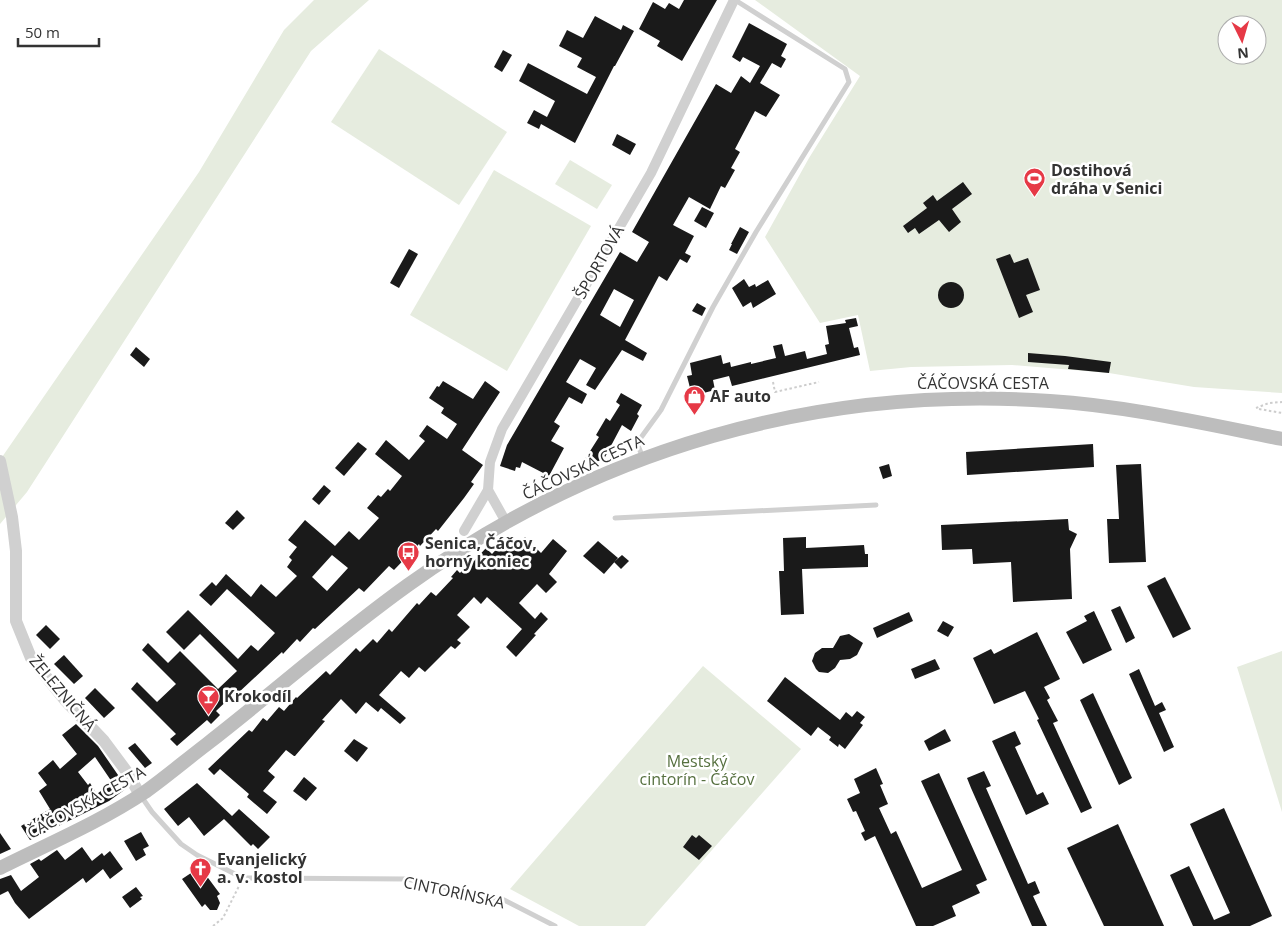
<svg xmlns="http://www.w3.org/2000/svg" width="1282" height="926" viewBox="0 0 1282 926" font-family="'Open Sans',sans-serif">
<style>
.green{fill:#e6ecdf;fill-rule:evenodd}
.building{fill:#1a1a1a;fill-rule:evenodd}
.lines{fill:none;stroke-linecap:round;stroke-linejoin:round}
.path{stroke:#cdcdcd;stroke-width:2;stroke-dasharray:2.5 2.5;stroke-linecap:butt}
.service{stroke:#d0d0d0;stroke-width:5}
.minor{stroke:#d0d0d0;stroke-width:10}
.tertiary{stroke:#d0d0d0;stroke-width:12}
.secondary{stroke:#bdbdbd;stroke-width:14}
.labels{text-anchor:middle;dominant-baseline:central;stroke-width:5;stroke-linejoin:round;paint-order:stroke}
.poi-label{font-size:16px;font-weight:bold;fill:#333;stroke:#fff;text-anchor:start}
.street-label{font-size:16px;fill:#333;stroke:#fff}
.park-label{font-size:16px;fill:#56703f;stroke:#fff}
</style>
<rect width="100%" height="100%" fill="#fff"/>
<g class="green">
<path d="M314,0H369L311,51L27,492L0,524V460L199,172L284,30Z"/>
<path d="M755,0H1282V393L1194,387L1109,373L1012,365L911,367L870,371L858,315L820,323L765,237L809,158L860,76ZM1227,25H1257V55H1227Z"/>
<path d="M379,49L507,132L459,205L331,122Z"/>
<path d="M570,160L612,185L597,209L555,184Z"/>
<path d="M494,170L591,226L507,371L410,315Z"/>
<path d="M1282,651V812L1237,667Z"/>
<path d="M703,666L801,749L645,926H579L510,889Z"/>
</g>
<g class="building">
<path d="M684,0H717L682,61L657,46L660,41L639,29L653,2L665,9L669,3L679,9Z"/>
<path d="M595,16L621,30L623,25L634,31L615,66H614L575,143L541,124L539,129L527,123L534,110L547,117L555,101L519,81L528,63L587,94L596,77L577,67L582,58L559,46L567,30L583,38Z"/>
<path d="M749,23L787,44L781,56L786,59L781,68L772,63L760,83L780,95L766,117L755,111L735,149L740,152L731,168L735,170L725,188L721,186L710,209L689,197L673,225L694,236L685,253L691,256L687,263L680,259L667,281L659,276L625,340L647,353L643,361L622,350L595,390L586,385L596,368L580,359L566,382L587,394L582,404L569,397L554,422L560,426L551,441L564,448L549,476L522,462L520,468L516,467L515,471L500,466L507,445L620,252L637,262L649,242L632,232L716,84L731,93L741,76L750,83L760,66L743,57L740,62L732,57ZM614,289L634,300L620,327L600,315Z"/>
<path d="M503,50L512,55L502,72L494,67Z"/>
<path d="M617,134L636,144L630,155L612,145Z"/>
<path d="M963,182L972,194L952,209L961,222L949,232L939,220L919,234L915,228L908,233L903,226L927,208L923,203L933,195L937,201Z"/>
<path d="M702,207L714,213L706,228L694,221Z"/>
<path d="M740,227L749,232L737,254L729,250L732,244H731Z"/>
<path d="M409,249L418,254L399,288L390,283Z"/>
<path d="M1010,254L1014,263L1028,258L1040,290L1026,295L1033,312L1019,318L996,259Z"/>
<path d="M744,279L749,287L755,284L756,287L768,280L776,294L753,308L751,302L743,307L732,288Z"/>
<circle cx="951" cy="295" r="13"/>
<path d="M697,303L706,308L702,316L692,311Z"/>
<path d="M856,318L858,326L849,328L854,348L858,347L860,355L732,386L729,376L713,380L715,390L692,396L687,376L692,375L690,363L721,355L723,364L730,362L731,367L751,362V364L776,358L773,346L782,344L785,356L805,351L807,359L827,354L825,345L829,344L826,326L846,323L845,320Z"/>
<path d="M136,347L150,359L144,367L130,355Z"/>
<path d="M1028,353L1065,356L1111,362L1109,373L1068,369L1069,365L1028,362Z"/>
<path d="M443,381L473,399L485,381L500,392L462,450L483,465L471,482L474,484L464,498L438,531L436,529L420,546L419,544L394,570L389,566L364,592L359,588L315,629L313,628L300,642L297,639L283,654L282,652L237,694L236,692L216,711L220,715L211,724L207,720L177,746L170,739L176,734L131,689L137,682L157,702L176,684L142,650L148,643L168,663L180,651L218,689L237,671L200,634L184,650L166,632L188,610L238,659L251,645L258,651L275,633L227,589L211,606L199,595L212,582L216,586L226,574L251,597L261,584L276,597L297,576L287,567L292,560L289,557L297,547L288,540L305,520L335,546L349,531L359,540L379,518L367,508L378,495L381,497L388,489L390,491L402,476L375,454L386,440L409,460L425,441L419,436L427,425L447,439L457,424L441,413L444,408L429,398L437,386L439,387ZM332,555L348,568L327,591L312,577Z"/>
<path d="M621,393L642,405L637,414L639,416L631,431L622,425L604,459L593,463L585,459L599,437L596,435L606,418L610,421L620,405L616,402Z"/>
<path d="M358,442L367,449L344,476L335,468Z"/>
<path d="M1093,444L1094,467L967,475L966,452Z"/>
<path d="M889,464L892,476L883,479L879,467Z"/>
<path d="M1141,464L1146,562L1109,563L1107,519H1119L1116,465Z"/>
<path d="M324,485L331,491L319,505L312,499Z"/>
<path d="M237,510L245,518L233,530L225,523Z"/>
<path d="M1068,519L1069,530L1077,534L1070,549L1072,599L1013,602L1011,562L973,564L972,549L942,550L941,525Z"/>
<path d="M525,537L541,553L553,539L567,551L549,574L557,582L546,593L537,584L519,603L535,619L541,612L548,619L534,634L536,635L516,657L506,647L522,629L487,597L481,604L474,597L457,615L470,627L457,640L461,643L455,649L451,646L425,672L419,667L409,678L401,671L379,695L406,718L400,724L381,708L378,712L366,702L356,714L341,699L322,720L325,721L295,756H294L286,750L268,771L275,777L263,791L277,802L267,814L247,797L249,794L220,769L214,775L208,769L249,730L252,732L263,718L267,721L279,707L284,711L296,697L297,698L326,671L330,675L356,648L360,652L373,639L377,643L389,629L392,632L417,603L419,605L431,592L436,596L453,578L451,577L457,570L460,573L472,560L474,561L486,548L492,554L504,541L513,550Z"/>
<path d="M806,537V548L864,545L865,554H868V567L802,569L804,614L781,615L779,571H784L783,538Z"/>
<path d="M598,541L618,558L604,574L583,556Z"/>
<path d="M622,555L629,561L621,569L614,562Z"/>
<path d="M1165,577L1191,629L1173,638L1147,586Z"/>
<path d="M1120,606L1135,638L1126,643L1111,610Z"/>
<path d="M1094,611L1112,650L1083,664L1066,632L1087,621L1084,616Z"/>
<path d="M909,612L913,621L877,638L873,628Z"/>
<path d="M943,621L954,627L948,637L937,631Z"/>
<path d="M46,625L60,639L50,649L36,635Z"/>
<path d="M1037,632L1060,679L1044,687L1050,698L1047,700L1058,721L1053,723L1092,808L1081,813L1037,720L1039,719L1025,691L994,704L973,658L991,649L994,654Z"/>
<path d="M849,634L863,643L857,655L850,659L840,660L835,668L828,673L819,672L816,669L812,661L815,653L822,648H833L840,636Z"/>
<path d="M64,655L83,676L74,684L54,664Z"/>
<path d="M935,659L940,669L915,679L911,669Z"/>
<path d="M1139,669L1155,706L1162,702L1166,710L1159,713L1174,747L1164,752L1129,674Z"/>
<path d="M785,677L840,720L846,712L852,717L857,711L865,717L860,723L863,725L845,749L839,744L838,747L829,740L831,737L818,727L811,736L767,701Z"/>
<path d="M95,688L115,708L104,718L85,698Z"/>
<path d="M1093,693L1132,778L1119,785L1080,700Z"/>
<path d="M76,724L98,746L127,788L109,801L30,840L21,826L50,809L39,791L47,785L38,773L53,760L60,769L77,754L62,735ZM95,757L112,782L97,794L90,783L88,785L78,772Z"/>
<path d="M945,729L951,741L929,751L924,741Z"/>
<path d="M1015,731L1021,744L1015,747L1037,795L1043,792L1049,804L1026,815L992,741Z"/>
<path d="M354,739L368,748L357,762L344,751Z"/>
<path d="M135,743L152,763L145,768L128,748Z"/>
<path d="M876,768L883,784L880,785L888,804L879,808L891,834L896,831L922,888L962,870L921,781L939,773L987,880L976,885L980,893L952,906L956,916L933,926H916L875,836L865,841L861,833L865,831L856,811L853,812L847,799L860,793L854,779Z"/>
<path d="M984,771L991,786L986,788L1028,884L1035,881L1040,893L1033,896L1047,926H1032L971,788L967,778Z"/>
<path d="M304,777L317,788L306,801L293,791Z"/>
<path d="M197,783L232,816L239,809L270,837L258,849L253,844L251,846L224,819L204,836L189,817L178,826L164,809Z"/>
<path d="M1224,808L1272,916L1250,926H1193L1170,875L1189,866L1214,920L1230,913L1190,824Z"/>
<path d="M1118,824L1164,926H1104L1067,848Z"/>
<path d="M141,832L149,846L143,849L146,855L136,861L124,841Z"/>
<path d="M0,833L11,849L0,854Z"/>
<path d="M692,835L696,838L699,835L712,846L699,860L683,847Z"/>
<path d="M82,847L92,861L102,853L104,856L110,851L123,869L110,879L103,869L86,883L83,878L29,919L15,903L8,891L0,895V879L11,875L21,891L39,877L30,864L39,859L41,861L57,850L65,860Z"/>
<path d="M200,867L220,894L217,896L220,903L217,910H210L205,904L202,907L182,879Z"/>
<path d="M136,887L143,896L140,897L142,899L130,908L122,897Z"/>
</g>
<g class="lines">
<g class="path">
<path d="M773,382L775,392L819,382"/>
<path d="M1256,408L1269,403L1282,402"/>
<path d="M1259,409L1282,413"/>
<path d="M213,926L223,918L240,884"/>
</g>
<g class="service">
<path d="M643,458L637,443L661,410L713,307L756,232L849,82L845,69L735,0"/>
<path d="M615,518L876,505"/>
<path d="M141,796L152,812L181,844L197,855L243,878L407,879L504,900L555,926"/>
</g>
<g class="minor">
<path d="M506,522L488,490L490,462L502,429L651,173L734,0"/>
<path d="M464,531L488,490"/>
</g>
<path class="tertiary" d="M0,461L12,517L16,551V621L31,658L65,700L104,741L127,772L140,795"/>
<path class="secondary" d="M0,868C48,844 100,822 145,792C166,777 186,760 207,744C274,692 338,635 408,585C597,449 817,385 1050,401C1128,406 1206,424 1282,439"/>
</g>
<defs>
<symbol id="stadium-pin" viewBox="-11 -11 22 30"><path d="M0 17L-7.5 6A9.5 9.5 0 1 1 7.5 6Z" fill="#e63946" stroke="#fff"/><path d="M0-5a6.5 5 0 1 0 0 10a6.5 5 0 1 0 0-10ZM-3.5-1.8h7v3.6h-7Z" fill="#fff"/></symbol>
<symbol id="shop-pin" viewBox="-11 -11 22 30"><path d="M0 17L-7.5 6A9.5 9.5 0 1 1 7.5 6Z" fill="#e63946" stroke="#fff"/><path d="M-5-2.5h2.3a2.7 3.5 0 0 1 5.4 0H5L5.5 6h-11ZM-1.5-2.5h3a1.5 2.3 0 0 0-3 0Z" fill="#fff"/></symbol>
<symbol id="bus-pin" viewBox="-11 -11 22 30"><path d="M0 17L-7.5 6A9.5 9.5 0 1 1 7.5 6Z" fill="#e63946" stroke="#fff"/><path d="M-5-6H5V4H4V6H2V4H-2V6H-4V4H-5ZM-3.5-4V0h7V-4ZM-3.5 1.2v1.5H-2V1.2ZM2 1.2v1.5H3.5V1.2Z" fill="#fff"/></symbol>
<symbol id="bar-pin" viewBox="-11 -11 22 30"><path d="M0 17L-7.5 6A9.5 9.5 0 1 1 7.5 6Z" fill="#e63946" stroke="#fff"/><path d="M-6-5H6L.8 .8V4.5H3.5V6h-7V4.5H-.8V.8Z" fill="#fff"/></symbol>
<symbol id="church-pin" viewBox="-11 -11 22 30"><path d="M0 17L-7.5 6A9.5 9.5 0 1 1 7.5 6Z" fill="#e63946" stroke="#fff"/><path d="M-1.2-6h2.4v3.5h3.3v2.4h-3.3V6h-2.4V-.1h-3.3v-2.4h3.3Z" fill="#fff"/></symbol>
</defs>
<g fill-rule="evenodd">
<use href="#stadium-pin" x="1022" y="166" width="25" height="34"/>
<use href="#shop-pin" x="682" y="384" width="25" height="34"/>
<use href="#bus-pin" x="396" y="540" width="25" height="34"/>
<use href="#bar-pin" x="196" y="684" width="25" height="34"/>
<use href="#church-pin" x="188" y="856" width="25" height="34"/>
</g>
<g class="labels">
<g class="poi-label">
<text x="1051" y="170">Dostihová<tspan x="1051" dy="18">dráha v Senici</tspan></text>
<text x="710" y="396">AF auto</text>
<text x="425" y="543">Senica, Čáčov,<tspan x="425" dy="18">horný koniec</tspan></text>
<text x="224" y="696">Krokodíl</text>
<text x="217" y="859">Evanjelický<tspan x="217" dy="18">a. v. kostol</tspan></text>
</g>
<g class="street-label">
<text transform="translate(599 262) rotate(-60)">ŠPORTOVÁ</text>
<text x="983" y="383">ČÁČOVSKÁ CESTA</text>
<text transform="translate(583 467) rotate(-25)">ČÁČOVSKÁ CESTA</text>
<text transform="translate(63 693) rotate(50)">ŽELEZNIČNÁ</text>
<text transform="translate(86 802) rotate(-29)">ČÁČOVSKÁ CESTA</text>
<text transform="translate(454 892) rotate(12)">CINTORÍNSKA</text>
</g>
<g class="park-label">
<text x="697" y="761">Mestský<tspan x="697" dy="18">cintorín - Čáčov</tspan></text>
</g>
</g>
<g transform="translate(1242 40) rotate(175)"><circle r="24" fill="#ffffff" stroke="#adadad"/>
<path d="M0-4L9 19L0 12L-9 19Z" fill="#e63946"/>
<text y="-8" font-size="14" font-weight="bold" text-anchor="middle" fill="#333333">N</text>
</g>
<path d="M18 38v8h81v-8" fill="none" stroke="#333333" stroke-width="2.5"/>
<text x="25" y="38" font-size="15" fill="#333333" stroke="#ffffff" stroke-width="4" paint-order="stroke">50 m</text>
</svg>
